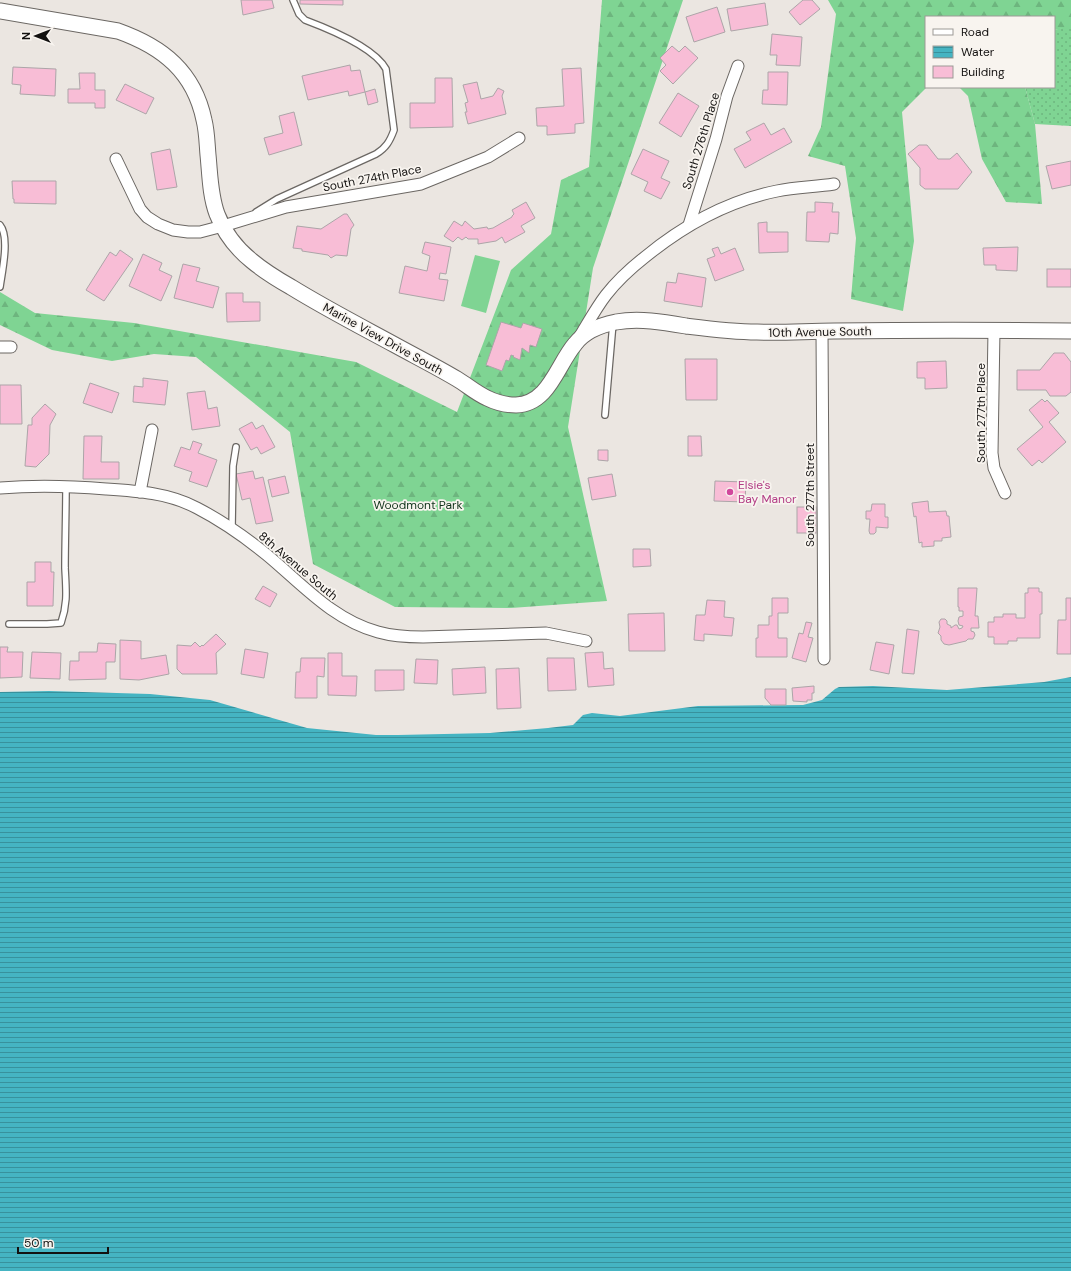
<svg xmlns="http://www.w3.org/2000/svg" width="1071" height="1271" viewBox="0 0 1071 1271" font-family="'DM Sans',sans-serif">
<style>
.grass{fill:url(#grass-dots)}
.forest{fill:url(#forest-firs)}
.garden{fill:#7fd493}
.water{fill:url(#water-rules)}
.building{fill:#f8bdd6;stroke:#aca5a8}
.lines{fill:none;stroke-linecap:round;stroke-linejoin:round}
.service-casing{stroke:#6b6763;stroke-width:8}
.minor-casing{stroke:#6b6763;stroke-width:13}
.secondary-casing{stroke:#6b6763;stroke-width:17}
.service{stroke:#fff;stroke-width:5.5}
.minor{stroke:#fff;stroke-width:11}
.secondary{stroke:#fff;stroke-width:15}
.hotel-dot{fill:#d1479c;stroke:#f8f4ef;stroke-width:1.5}
.labels{text-anchor:middle;dominant-baseline:central;stroke-width:3.5;stroke-linejoin:round;paint-order:stroke}
.street-label{font-size:12px;fill:#131110;stroke:#f8f4ef}
.hotel-label{font-size:12px;fill:#b23c85;stroke:#f8f4ef;text-anchor:start}
.park-label{font-size:12px;fill:#0f331a;stroke:#f8f4ef}
</style>
<defs>
<pattern id="grass-dots" width="8" height="8" patternUnits="userSpaceOnUse"><rect width="8" height="8" fill="#7fd493"/><path d="M2 2h.1M6 6h.1" fill="none" stroke="#6db57e" stroke-width="1.8" stroke-linecap="round"/></pattern>
<pattern id="forest-firs" width="22" height="20" patternUnits="userSpaceOnUse"><rect width="22" height="20" fill="#7fd493"/><path d="M5 1l3.5 6h-7zM16 11l3.5 6h-7z" fill="#6db57e"/></pattern>
<pattern id="water-rules" width="6" height="5" patternUnits="userSpaceOnUse"><rect width="6" height="5" fill="#45b4c2"/><path d="M0 2.5h6" fill="none" stroke="#38919c"/></pattern>
</defs>
<rect width="100%" height="100%" fill="#ebe6e1"/>
<path class="grass" d="M1066,27H1071V126L1035,124L1025,87H1054V30Z"/>
<g class="forest">
<path d="M602,0H683L593,268L568,427L607,601L511,608L395,607L313,564L290,432L196,357L154,354L112,361L52,350L0,325V292L35,313L134,323L356,362L457,412L511,270L551,234L561,180L589,167Z"/>
<path d="M828,0H1071V27L1054,30V17H926V87H927L902,112L914,241L903,311L851,299L856,238L845,166L808,156L821,127L836,14Z"/>
<path d="M959,87H1025L1035,124L1042,204L1006,202L982,159L968,96Z"/>
</g>
<path class="garden" d="M475,255L500,261L486,313L461,306Z"/>
<path class="water" d="M1071,677V1271H0V692L49,691L150,694L210,700L307,728L376,735H398L490,733L548,728L573,725L583,715L592,713L620,716L698,706L803,705L822,700L835,689L839,687L873,686L947,690L1044,682Z"/>
<g class="building">
<path d="M241,0H272L274,8L243,15Z"/>
<path d="M300,0H343V5L300,4Z"/>
<path d="M803,0H812L820,9L800,25L789,12Z"/>
<path d="M765,3L768,25L731,31L727,9Z"/>
<path d="M717,7L725,32L694,42L686,17Z"/>
<path d="M772,34L802,37L800,66L776,65L777,55H770Z"/>
<path d="M672,46L679,52L685,46L698,58L673,84L660,71L666,65L660,58Z"/>
<path d="M350,65L351,71L360,70L365,92L349,96L348,91L308,100L302,76Z"/>
<path d="M13,67L56,69L55,96L20,94L21,85L12,84Z"/>
<path d="M581,68L584,123L575,124V133L547,135V126H537L536,108L564,106L562,69Z"/>
<path d="M768,72H788L787,105L762,104L763,90H768Z"/>
<path d="M79,73H95V90H105V108H95V103H68V89H80Z"/>
<path d="M435,78H452L453,127L410,128V103H435Z"/>
<path d="M477,82L481,99L493,96L498,88L504,91L502,96L506,114L468,124L465,112H467L465,103L468,102L463,85Z"/>
<path d="M125,84L154,98L146,114L116,100Z"/>
<path d="M375,89L378,102L368,105L365,92Z"/>
<path d="M678,93L699,106L681,137L659,123Z"/>
<path d="M294,112L302,145L269,155L264,138L283,133L279,116Z"/>
<path d="M764,123L771,135L784,128L792,142L745,168L734,149L751,140L746,132Z"/>
<path d="M919,145H927L938,159H950L957,153L972,172L958,189H925L920,185V168L908,154Z"/>
<path d="M170,149L177,187L157,190L151,153Z"/>
<path d="M643,149L669,161L661,178L670,182L661,199L644,191L648,182L631,174Z"/>
<path d="M1071,161V185L1052,189L1046,166Z"/>
<path d="M12,181H56V204L14,203V199H13Z"/>
<path d="M526,202L535,218L521,226L525,232L505,243L502,237L496,241L478,244V239H468L466,237L462,240L458,237L453,242L444,236L454,221L462,226L465,221L474,229L487,227L488,229L493,228L512,217V216L514,214L512,210Z"/>
<path d="M815,202L833,203L832,212H839L838,234L830,233L829,242L806,241L807,212H815Z"/>
<path d="M344,214H347L354,225L351,229L347,256L336,255L331,258L328,255L302,251V249L293,248L297,226L321,229Z"/>
<path d="M767,222V232H788V252L759,253L758,223Z"/>
<path d="M425,242L451,247L446,274L440,273L439,279L448,280L444,301L399,293L405,266L427,271L430,256L422,253Z"/>
<path d="M718,247L721,254L735,248L744,270L715,281L707,259L715,256L712,249Z"/>
<path d="M1018,247L1017,271L996,270V265H984L983,248Z"/>
<path d="M120,250L133,259L104,301L86,290L110,252L116,256Z"/>
<path d="M143,254L162,263L159,270L172,276L161,301L129,286Z"/>
<path d="M183,264L200,268L196,281L219,287L213,308L174,298Z"/>
<rect x="1047" y="269" width="24" height="18"/>
<path d="M678,273L706,278L702,307L664,301L667,282L676,283Z"/>
<path d="M226,293H243V302H260V321L227,322Z"/>
<path d="M501,322L521,328L523,323L542,329L536,347L530,345L529,353L522,348L520,360L513,357L514,356L511,355L509,361L506,360L502,371L486,365Z"/>
<path d="M1054,353H1064L1071,362V392L1066,396H1050L1046,390H1017V370H1040Z"/>
<path d="M685,359H717V400H686Z"/>
<path d="M946,361L947,388L925,389V378H917V362Z"/>
<path d="M143,378L168,381L165,405L133,402L134,386L143,387Z"/>
<path d="M90,383L119,393L112,413L83,403Z"/>
<path d="M0,385H21L22,424H0Z"/>
<path d="M205,391L208,409L217,407L220,426L192,430L187,393Z"/>
<path d="M1042,399L1045,402L1047,400L1059,413L1049,422L1066,442L1042,463L1039,460L1032,466L1017,449L1043,427L1029,410Z"/>
<path d="M45,404L56,414L50,425L49,454L36,467L25,466L28,425H32V418Z"/>
<path d="M252,422L256,429L263,425L275,447L261,454L257,447L251,450L239,429Z"/>
<path d="M84,436H102L101,462H119V479H83Z"/>
<path d="M688,436H701L702,456H688Z"/>
<path d="M193,441L202,444L198,453L217,460L207,487L189,481L192,472L174,466L181,447L190,450Z"/>
<path d="M598,450H608V461L598,460Z"/>
<path d="M253,471L255,479L263,477L273,521L256,524L250,498L242,500L236,474Z"/>
<path d="M612,474L616,496L592,500L588,478Z"/>
<path d="M285,476L289,493L272,497L268,480Z"/>
<path d="M715,481L746,482L745,502L714,501Z"/>
<path d="M928,501L929,512L946,511L947,516H949L951,537L942,538V541H934V546L922,547V542L919,543L916,516L914,517L912,503Z"/>
<path d="M872,504H885V517H888V528L876,527V532L874,534H870L869,531L870,519H866V511H871Z"/>
<rect x="797" y="507" width="19" height="26"/>
<path d="M633,549H650L651,566L633,567Z"/>
<path d="M35,562H51V572H54L53,606H27V582H35Z"/>
<path d="M263,586L277,594L270,607L255,599Z"/>
<path d="M958,588H977L975,616H978L979,628H971V631L974,632L975,635L973,639H968L966,641L949,645L944,644L941,640V636L938,633L940,627L939,622L941,619H945L947,621V624L951,626V628L955,625H957L959,629L962,628L963,626L959,625L958,621L959,617L963,616V611H959V607H958Z"/>
<path d="M1028,588H1039V592H1042V614H1040V638H1017V641H1008V644H994V637H988V622H994V617H1003V614H1016V618H1025V593H1028Z"/>
<path d="M772,598H788V613H778V638H787V657H756V638H758V625H769V616H772Z"/>
<path d="M1066,598H1071V654H1057L1058,620H1066Z"/>
<path d="M707,600L725,601L724,617L734,618L732,636L704,634V641L694,640L696,615H705Z"/>
<path d="M664,613L665,651H629L628,614Z"/>
<path d="M806,622L812,623L808,637L813,638L806,662L792,658L799,633L803,634Z"/>
<path d="M907,629L919,631L914,674L902,673Z"/>
<path d="M216,634L226,644L216,653L217,674H182L177,669V645L191,646L195,642L200,647L202,645L203,646Z"/>
<path d="M120,640L141,641V659L166,655L169,674L139,680L120,679Z"/>
<path d="M876,642L894,645L889,674L870,670Z"/>
<path d="M98,643L116,644L115,662H106V679L69,680L70,661H79V652H97Z"/>
<path d="M0,647H8L7,652H23L22,677L0,678Z"/>
<path d="M245,649L268,653L264,678L241,674Z"/>
<path d="M32,652L61,653L60,679L30,678Z"/>
<path d="M603,652L604,669L613,668L614,685L588,687L585,653Z"/>
<path d="M328,653H342V676H357L356,696L328,695Z"/>
<path d="M301,658H325L324,677L317,676V698H295L296,672H300Z"/>
<path d="M547,658H574L576,690L548,691Z"/>
<path d="M416,659L438,660L437,684L414,683Z"/>
<path d="M485,667L486,693L453,695L452,669Z"/>
<path d="M519,668L521,708L497,709L496,669Z"/>
<path d="M375,670H404V690L375,691Z"/>
<path d="M814,686V693H812V700H807V702L793,701L792,688Z"/>
<path d="M765,689H786V705H771L765,698Z"/>
</g>
<g class="lines">
<defs>
<g id="service">
<path d="M256,212L277,199L376,154C386,148 390,141 394,130L386,69C374,47 329,29 305,20L299,14L293,0"/>
<path d="M0,225C10,237 2,272 0,287"/>
<path d="M605,415L613,323"/>
<path d="M232,528L233,466L236,447"/>
<path d="M9,624H47L61,623C68,603 66,589 65,568C65,541 66,514 66,487"/>
</g>
<g id="minor">
<path d="M116,159L140,209L147,217L158,224L173,230L188,232H200L223,226L286,207L421,184L488,157L519,138"/>
<path d="M689,225L716,139L727,96L738,66"/>
<path d="M994,330L992,453L994,468L1005,493"/>
<path d="M822,331L824,659"/>
<path d="M580,336C588,323 596,308 606,295C617,281 631,268 645,257C684,225 727,201 777,191C796,187 815,187 834,184"/>
<path d="M0,347H11"/>
<path d="M0,488C35,485 71,486 106,489C137,491 169,493 197,508C222,521 245,537 267,555C302,584 333,620 378,632C392,636 408,637 423,637L546,633L586,641"/>
<path d="M140,492L152,430"/>
</g>
<path id="secondary" d="M0,11L118,31C163,47 194,72 204,120C207,132 207,144 208,155C210,175 210,195 217,214C224,232 237,249 252,261C264,271 277,279 291,287C325,308 360,326 395,345C415,356 437,367 457,379C467,385 476,393 487,398C495,402 506,405 516,405C549,404 557,365 575,344C584,332 601,325 616,322C639,318 663,322 686,326C710,329 733,332 757,332C783,333 808,331 834,331C913,330 992,330 1071,331"/>
</defs>
<use href="#service" class="service-casing"/>
<use href="#minor" class="minor-casing"/>
<use href="#secondary" class="secondary-casing"/>
<use href="#service" class="service"/>
<use href="#minor" class="minor"/>
<use href="#secondary" class="secondary"/>
</g>
<circle class="hotel-dot" cx="730" cy="492" r="4"/>
<g class="labels">
<g class="street-label">
<text transform="translate(701 141) rotate(-73)">South 276th Place</text>
<text transform="translate(372 178) rotate(-11)">South 274th Place</text>
<text transform="translate(820 332) rotate(-1)">10th Avenue South</text>
<text transform="translate(383 339) rotate(29)">Marine View Drive South</text>
<text transform="translate(981 413) rotate(-90)">South 277th Place</text>
<text transform="translate(810 495) rotate(-90)">South 277th Street</text>
<text transform="translate(298 566) rotate(40)">8th Avenue South</text>
</g>
<g class="hotel-label">
<text x="738" y="485">Elsie's<tspan x="738" dy="14">Bay Manor</tspan></text>
</g>
<g class="park-label">
<text x="418" y="505">Woodmont Park</text>
</g>
</g>
<rect x="925" y="16" width="130" height="72" fill="#f8f4ef" stroke="#9c9996"/>
<rect x="933" y="29" width="20" height="6" fill="#ffffff" stroke="#9c9996"/>
<text x="961" y="36" font-size="12" fill="#131110">Road</text>
<rect x="933" y="46" width="20" height="12" fill="url(#water-rules)" stroke="#9c9996"/>
<text x="961" y="56" font-size="12" fill="#131110">Water</text>
<rect x="933" y="66" width="20" height="12" fill="#f8bdd6" stroke="#9c9996"/>
<text x="961" y="76" font-size="12" fill="#131110">Building</text>
<g transform="translate(36 36) rotate(270)" stroke="#f8f4ef" stroke-width="3" paint-order="stroke">
<path d="M0-3L7 15L0 10L-7 15Z" fill="#131110"/>
<text y="-6" font-size="11" font-weight="bold" text-anchor="middle" fill="#131110">N</text>
</g>
<path d="M18 1247v6h90v-6" fill="none" stroke="#131110" stroke-width="2"/>
<text x="24" y="1247" font-size="12" fill="#131110" stroke="#f8f4ef" stroke-width="3" paint-order="stroke">50 m</text>
</svg>
